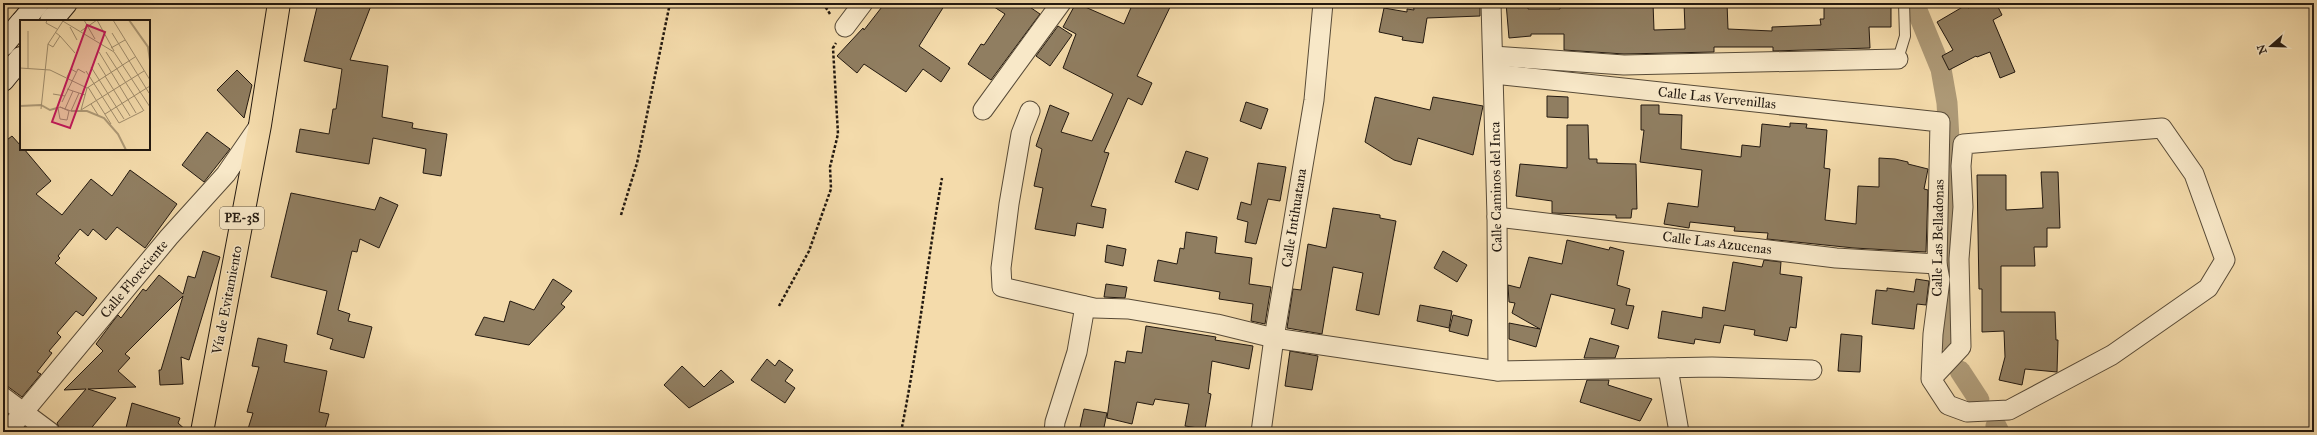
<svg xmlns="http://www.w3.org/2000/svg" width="2317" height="435" viewBox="0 0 2317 435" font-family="'IM FELL Great Primer',serif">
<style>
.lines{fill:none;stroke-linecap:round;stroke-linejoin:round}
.canal{stroke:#ad9976;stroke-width:21}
.building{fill:#907e61;stroke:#231910}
.lane-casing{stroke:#574a37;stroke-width:12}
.street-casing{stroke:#574a37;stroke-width:21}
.secondary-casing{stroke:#231910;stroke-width:24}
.highway-casing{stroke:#231910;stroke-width:24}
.path{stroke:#231910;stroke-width:2.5;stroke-dasharray:3 2;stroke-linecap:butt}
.lane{stroke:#f8e8c8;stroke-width:10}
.street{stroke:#f8e8c8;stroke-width:19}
.secondary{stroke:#f8e8c8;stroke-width:22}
.highway{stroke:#f4dbab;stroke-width:22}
.labels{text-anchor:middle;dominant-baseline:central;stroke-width:3;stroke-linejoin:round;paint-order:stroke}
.shield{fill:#f8e8c8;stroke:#635747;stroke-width:1}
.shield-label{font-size:13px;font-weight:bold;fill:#231910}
.street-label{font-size:14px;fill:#231910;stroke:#f8e8c8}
.inset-river{fill:none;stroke:#ad9976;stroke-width:2}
.inset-road{fill:none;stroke:#a08d6d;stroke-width:1}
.view{fill:#c2185b;fill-opacity:0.15;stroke:#c2185b;stroke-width:2}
.inset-edge{fill:none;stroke:#231910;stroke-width:2}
</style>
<rect width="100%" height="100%" fill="#f4dbab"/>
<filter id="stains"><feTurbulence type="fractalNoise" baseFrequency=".005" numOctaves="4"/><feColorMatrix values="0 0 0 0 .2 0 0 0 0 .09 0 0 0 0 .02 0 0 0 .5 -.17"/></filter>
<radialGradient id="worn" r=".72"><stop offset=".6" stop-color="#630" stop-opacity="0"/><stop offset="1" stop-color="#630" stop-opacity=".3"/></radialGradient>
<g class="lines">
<g class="canal">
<path d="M1914,3L1941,69L1947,103L1952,194L1949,266V341"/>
<path d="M1960,371L1979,400"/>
<path d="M1996,426L1999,432"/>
</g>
</g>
<g class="building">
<path d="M318,3H372L350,60L388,66L382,117L413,123L412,128L447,134L441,176L423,173L426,149L373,138L369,164L296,152L300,129L329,134L333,109H336L342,69L304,61Z"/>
<path d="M885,3H946L919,46L950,68L941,82L923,69L906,92L864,64L857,73L837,56L863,28L864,30Z"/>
<path d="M988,3H1024L1040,14L991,80L968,64L981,44L984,45L1005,14Z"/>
<path d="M1076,3L1124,24L1133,3H1172L1137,76L1152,83L1142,105L1128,98L1104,152L1109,153L1091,206L1106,209L1103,228L1077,223L1075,236L1035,229L1043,188L1034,186L1042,149L1036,146L1050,105L1069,113L1061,132L1092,141L1113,94L1063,68L1076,34L1063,27Z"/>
<path d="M1413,3H1480V16L1427,18L1423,43L1402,40L1403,37L1379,32L1384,8L1407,12V9L1414,10Z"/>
<path d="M1506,3H1528V9H1560V3H1653L1654,30L1685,29L1684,3H1727L1728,29L1772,31V27L1821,25L1820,19H1824V3H1891V27H1869L1870,48L1773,51V47H1714V52L1624,54L1564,50V34H1531V36L1509,38Z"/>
<path d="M1978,3H1996L2002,15L1993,20L2015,72L2000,78L1990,52L1977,57L1976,56L1949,70L1942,56L1953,50L1937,22L1966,5L1968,8Z"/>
<path d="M1058,26L1072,35L1050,66L1036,56Z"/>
<path d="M237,70L252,85L244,118L217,90Z"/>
<path d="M1547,96L1568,97V118L1547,117Z"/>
<path d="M1375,97L1430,110L1433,97L1483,106L1473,155L1418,138L1411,165L1394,160L1365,142Z"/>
<path d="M1246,102L1268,109L1261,129L1240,121Z"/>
<path d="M1641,105H1659V114L1682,115L1681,149L1741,157L1742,145L1760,147L1762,124L1790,127V123L1807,124L1806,128L1827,130L1824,168L1830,169L1825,220L1856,224L1858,186L1879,187V158L1895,159L1908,162V164L1928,169L1924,189L1928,190L1926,252L1854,248L1767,239L1768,233L1734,231L1735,227L1690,222L1689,228L1664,224L1668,203L1698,207L1702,170L1640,162L1644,130H1641Z"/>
<path d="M1567,125H1588L1589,159H1597V163L1636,164L1637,209H1632L1631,218H1616V215L1552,213V201L1516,196L1520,164L1567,168Z"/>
<path d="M207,132L230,149L204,182L182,165Z"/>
<path d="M12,136L21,146V149H24L51,181L36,194L62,215L91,179L112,196L130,170L177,204L145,248L117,227L106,240L93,229L88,236L80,229L58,256L60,258L55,263L97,298L83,316L76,311L57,333L61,337L49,351L52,353L37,372L41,374L22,397L3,383V143Z"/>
<path d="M1186,151L1208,158L1198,190L1175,182Z"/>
<path d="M1258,163L1286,167L1280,201L1268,199L1256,244L1245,242L1248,222L1237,219L1241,202L1251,205Z"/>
<path d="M2041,172H2058L2060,228H2047V247H2034L2035,266H2001V312H2055L2056,340H2058L2057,372L2025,369L2022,385L1999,380L2005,357L2004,331L1982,332V289H1979L1977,175H2006V210L2043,208Z"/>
<path d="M291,193L375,210L380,197L398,205L379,248L360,239L357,252L352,251L338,310L350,314L348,321L372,327L364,358L330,349L333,339L317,334L327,291L271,277Z"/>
<path d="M1333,208L1380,215V218L1396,221L1379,315L1356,310L1363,273L1333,267L1322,334L1287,328L1293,289L1301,290L1308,244L1326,248Z"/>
<path d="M1186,232L1217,237L1215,253L1252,258L1249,284L1271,287L1265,324L1251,321L1253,304L1219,299L1220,292L1154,281L1158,260L1177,264L1180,248L1184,249Z"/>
<path d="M1567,240L1609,250L1610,247L1624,251L1617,285L1630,289L1626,305L1634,306L1628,329L1611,324L1615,309L1551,294L1536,347L1509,339V323L1540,329L1512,313L1515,303L1509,302L1508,285L1520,288L1529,257L1562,264Z"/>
<path d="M1107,245L1126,249L1123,266L1105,262Z"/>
<path d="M203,251L220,257L189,360L181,357L183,384L160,385L159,370H161L183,296L125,354L130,358L118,371L136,387L88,389L116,398L88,432H61L57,423L86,389L64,390L103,351L96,344L114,320L118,315L121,318L143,289L146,291L159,275L183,294L188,276L195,278Z"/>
<path d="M1443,251L1467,265L1457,282L1434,268Z"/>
<path d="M1764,260L1781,262L1780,274L1802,277L1796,328L1790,327L1787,341L1754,335L1755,330L1724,325L1720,343L1695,339L1694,344L1658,338L1662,311L1702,318L1703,307L1725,311L1733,262L1762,267Z"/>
<path d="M553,279L572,291L561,304L565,307L529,345L475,335L484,317L504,322L510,301L534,310Z"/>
<path d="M1916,279L1929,281L1926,305L1917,304L1914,329L1872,324L1876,290L1887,291V288L1914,292Z"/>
<path d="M1106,284L1127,287L1125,298L1104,297Z"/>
<path d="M1420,305L1452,311L1449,328L1417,321Z"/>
<path d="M1453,315L1472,320L1468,336L1449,331Z"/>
<path d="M1146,326L1216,337L1215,340L1253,346L1249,369L1212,361L1208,393L1211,394L1205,429L1185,426L1189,404L1155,399L1153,405L1137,402L1132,424L1107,418L1115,361L1125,363L1127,351L1142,353Z"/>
<path d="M1841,334L1862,336L1860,372L1838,371Z"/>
<path d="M258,338L287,345L284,362L327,371L319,412L329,414L324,432H247L253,413L247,412L259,367L252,366Z"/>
<path d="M1590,338L1619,346L1615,358H1584Z"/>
<path d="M1290,351L1318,356L1312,390L1285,386Z"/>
<path d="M767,359L775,366L779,360L793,370L785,381L795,388L785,403L751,380Z"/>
<path d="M682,366L704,387L721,370L734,382L689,408L664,385Z"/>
<path d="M1587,380H1609L1608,385L1652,399L1640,421L1580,402Z"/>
<path d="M132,403L180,418L178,423L188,432H125Z"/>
<path d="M1084,409L1107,413L1103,432L1080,427Z"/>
</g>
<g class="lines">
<defs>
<path id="lane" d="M1898,59L1905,36L1904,3"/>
<g id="street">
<path d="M1491,3L1497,217L1498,371"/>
<path d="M845,27L863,3"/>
<path d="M1493,56L1624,65L1898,59"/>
<path d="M1494,74L1940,122L1937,264L1940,280L1933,334L1931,379L1948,405L1967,412L2009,410L2112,355L2208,288L2225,260L2194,174L2162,128L1963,144L1961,166L1963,207L1959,259L1961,347L1931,379"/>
<path d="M983,110L1061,3"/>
<path d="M1030,111L1021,134L1009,204L1001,268L1002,287L1094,308L1128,309L1217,324L1274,338L1498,371L1712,367L1812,370"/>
<path d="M1497,217L1836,258L1937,264"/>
<path d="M1668,368L1679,432"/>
<path d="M3,397L50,432"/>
<path d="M7,432L169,237L226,174L259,126"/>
<path d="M1054,432L1055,422L1077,352L1085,306"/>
<path d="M1261,432L1274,338L1314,100L1323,3"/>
</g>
<g id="secondary">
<path d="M23,21L38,3"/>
<path d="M51,21L66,3"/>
<path d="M3,45L21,23"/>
<path d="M3,80L21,58"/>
</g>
<path id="highway" d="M202,432L260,125L279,3"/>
</defs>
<use href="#lane" class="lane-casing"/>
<use href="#street" class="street-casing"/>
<use href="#secondary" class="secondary-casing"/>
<use href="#highway" class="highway-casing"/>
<g class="path">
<path d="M823,3L830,14"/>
<path d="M621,215L637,163L670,3"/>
<path d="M779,306L809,251L831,189L830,167L838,134L833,48L836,43"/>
<path d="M901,432C918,348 927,263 942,178"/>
</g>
<use href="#lane" class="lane"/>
<use href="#street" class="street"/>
<use href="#secondary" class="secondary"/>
<use href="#highway" class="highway"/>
</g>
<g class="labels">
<rect class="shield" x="220" y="207" width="44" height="22" rx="3"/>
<g class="shield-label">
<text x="242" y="218">PE-3S</text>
</g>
<g class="street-label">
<text transform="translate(1717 98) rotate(6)">Calle Las Vervenillas</text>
<text transform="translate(1496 187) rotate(-91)">Calle Caminos del Inca</text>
<text transform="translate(1294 218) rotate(-81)">Calle Intihuatana</text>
<text transform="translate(1938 238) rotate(-89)">Calle Las Belladonas</text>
<text transform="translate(1717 243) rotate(7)">Calle Las Azucenas</text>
<text transform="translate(134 279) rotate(-50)">Calle Floreciente</text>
<text transform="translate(227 300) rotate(-79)">Vía de Evitamiento</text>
</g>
</g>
<g transform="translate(20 20)">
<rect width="130" height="130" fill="#f4dbab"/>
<path class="inset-river" d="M109,0L128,27L130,40M0,86L21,85L30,90L37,88M51,91H67L84,98L98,114L106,130"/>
<path class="inset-road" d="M27,0L26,3L37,9M41,0L94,32L130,87M64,0L75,19M77,0L94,31M93,0L130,60M50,7L57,20M8,11V48M61,11L77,0M92,13L129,73M40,16L55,33M28,24L33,27L40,16L35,12M91,28L105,20M79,32L116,93M86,32L124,91M78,43L86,56M71,47L104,99M0,48L30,50L67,68M66,51L99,103L123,91M85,56L110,96M47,57L51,49L56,52M68,67L91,104M67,68L115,37M47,69L65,75M33,74L45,76M42,82L58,49L65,53M71,84L78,95M40,87L49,91L47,100L40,99L38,88L40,87L51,91L59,73M21,89L28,24L43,1M45,89L53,71M61,90L124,51M61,90L67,68M85,94L130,66"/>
<path class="view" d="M67,5L85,12L50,108L32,102Z"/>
<rect width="130" height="130" class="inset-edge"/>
</g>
<rect width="2317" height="435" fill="none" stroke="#f4dbab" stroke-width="16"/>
<rect x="4" y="4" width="2309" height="427" fill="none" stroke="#231910" stroke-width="2"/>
<rect x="8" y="8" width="2301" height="419" fill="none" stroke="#231910"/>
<g transform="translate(2271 46) rotate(250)" stroke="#f8e8c8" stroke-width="3" paint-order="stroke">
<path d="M0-3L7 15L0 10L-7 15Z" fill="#231910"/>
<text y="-6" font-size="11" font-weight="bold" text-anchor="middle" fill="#231910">N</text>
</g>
<rect width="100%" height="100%" filter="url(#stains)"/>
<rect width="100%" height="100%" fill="url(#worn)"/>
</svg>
